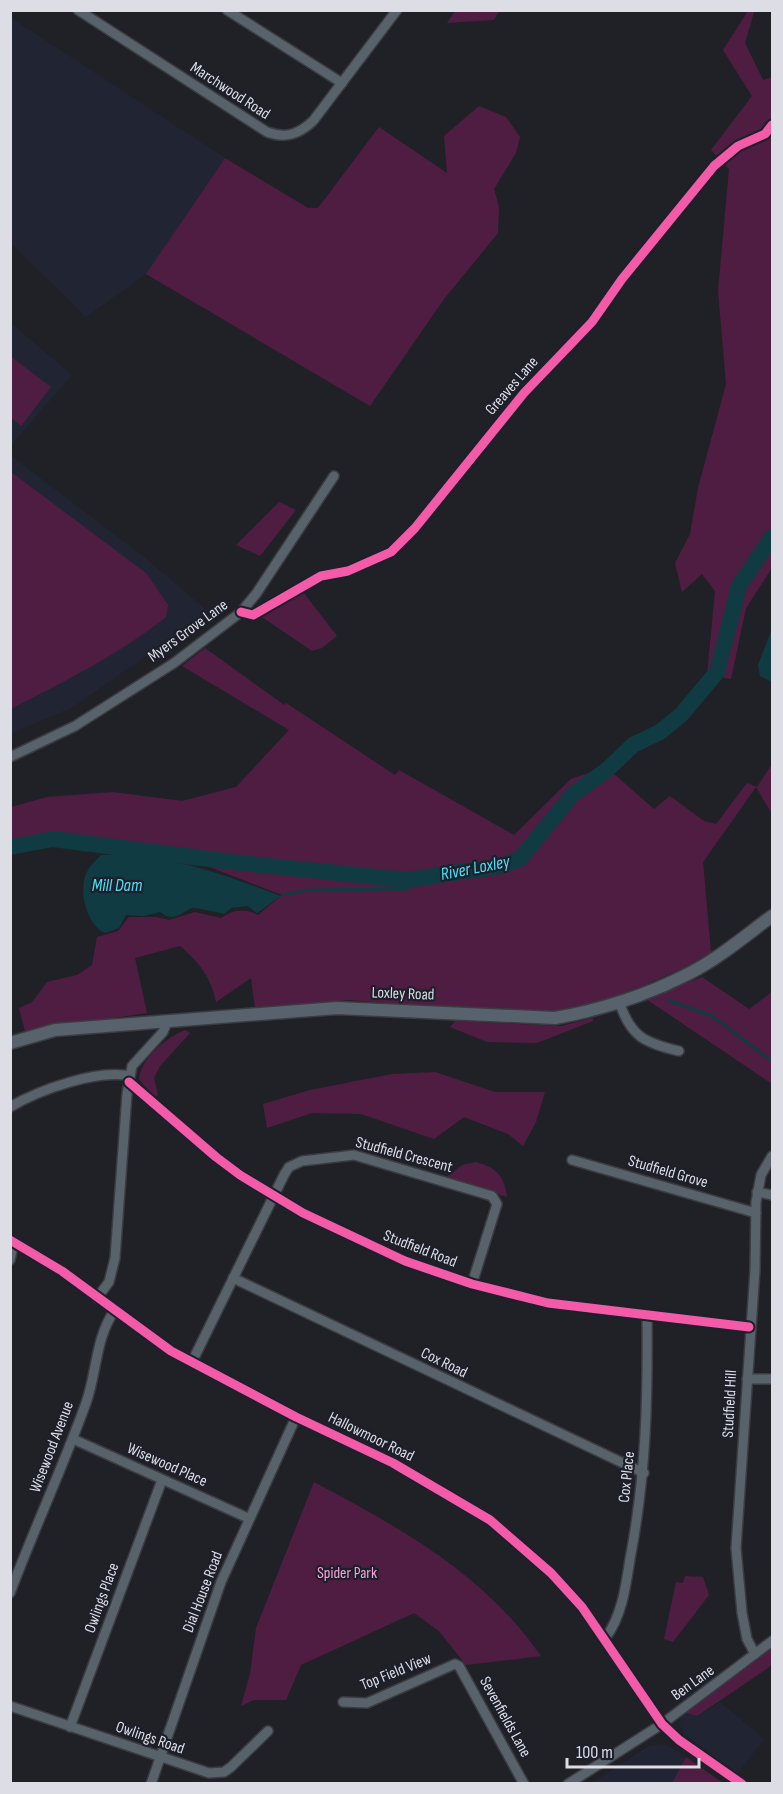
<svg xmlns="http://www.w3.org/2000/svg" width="783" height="1794" viewBox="0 0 783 1794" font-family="'Sofia Sans Condensed',sans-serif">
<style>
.built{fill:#212432}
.green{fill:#501d42}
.water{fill:#103b43}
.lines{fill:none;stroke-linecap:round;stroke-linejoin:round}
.stream{stroke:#103b43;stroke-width:3}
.river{stroke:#103b43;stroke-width:16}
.minor-casing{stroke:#3b3c41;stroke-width:12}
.major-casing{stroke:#3b3c41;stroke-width:15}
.minor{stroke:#57626a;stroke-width:9}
.major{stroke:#57626d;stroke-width:12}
.cycleway-casing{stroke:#1d1f2a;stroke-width:13}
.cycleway{stroke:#f35aa7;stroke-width:9}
.labels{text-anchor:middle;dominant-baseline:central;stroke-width:4.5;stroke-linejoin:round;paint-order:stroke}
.street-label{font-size:16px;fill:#dcdde5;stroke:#1d1f2a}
.park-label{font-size:16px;fill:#f8a0da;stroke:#1d1f2a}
.water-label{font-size:18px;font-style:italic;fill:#4be0f8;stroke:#1d1f2a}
</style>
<rect width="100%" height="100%" fill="#202127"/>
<g class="built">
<path d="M10,17L225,158L146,274L86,317L11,243Z"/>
<path d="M11,323L72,375L11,445Z"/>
<path d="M10,455L143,556L209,612L73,707L11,734Z"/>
<path d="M720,1702L764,1739L738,1773L685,1735L679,1724L683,1712L698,1716Z"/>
<path d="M661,1744L669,1746L686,1757L672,1783H592L647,1747Z"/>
</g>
<g class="green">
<path d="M455,11V10L499,11L494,20L447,23Z"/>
<path d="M748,11L754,12L745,43L763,80L772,77V568L746,608L731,679L707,675L715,591L702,574L682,592L675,563L690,534L698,488L726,384L718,291L729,169L711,150L752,96L723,50Z"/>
<path d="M479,106L506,117L520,137L516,153L494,189L499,207L498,233L444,299L370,406L146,274L225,158L308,208H318L379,127L447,173L444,136Z"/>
<path d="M10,356L51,387L21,426L11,418Z"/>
<path d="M11,472L146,573L168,605L166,617C118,655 65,681 11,709Z"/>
<path d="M279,502L296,510L260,556L236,545Z"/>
<path d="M303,592L337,636L322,648L312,651L262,617Z"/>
<path d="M205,648L284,705L286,703L395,775L399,770L514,835L571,779L606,767L654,809L670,796L704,821L716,824L747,783L757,787L772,764V814L756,787L703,862L711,952L690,965L642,986L595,1004L555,1012L460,1009L349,1000L255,1009L251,978L216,1002C211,977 199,962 180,946L135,958L147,1013L25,1031L19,1008L32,1002L47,982L77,975L92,965L97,937L118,931L129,917H156L169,920L195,912L221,918C233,909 245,908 258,915L282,895L189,859L112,849L80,850L56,841L11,848V807L47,797L113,792L182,801L236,787L289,730L182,666Z"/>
<path d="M702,977L749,1009L772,992V1084L646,999Z"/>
<path d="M593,1018V1021L537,1043L487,1042L450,1027L455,1021L561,1026Z"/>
<path d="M185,1030L190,1033L160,1066L154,1078L158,1095L154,1097L139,1079C141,1058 166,1038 185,1030Z"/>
<path d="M435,1072L495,1092H545L536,1122L523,1146L508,1134L464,1117L434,1139L361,1114L312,1113L267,1128L263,1104L310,1090L392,1074Z"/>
<path d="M476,1162C497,1168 504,1176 507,1197L447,1177L462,1165Z"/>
<path d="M314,1482C402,1529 483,1573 541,1656L466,1665L439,1631L414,1613L301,1665L286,1700H254L241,1706L250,1674L256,1628Z"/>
<path d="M685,1576L703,1577L709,1595L673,1642L664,1639L676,1582L683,1583Z"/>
<path d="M772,1646V1664L768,1668L697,1716L683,1712L697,1705Z"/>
<path d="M686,1757L723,1783H672Z"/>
</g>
<g class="water">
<path d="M772,629V682L760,676L758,665Z"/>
<path d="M101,855C163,852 223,874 281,896L257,913L248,906L231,908L224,914C215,911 205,910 195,908C186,906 177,926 160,912L144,916L126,915L119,928L105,933C86,924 77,888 88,870C91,864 97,860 101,855Z"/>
</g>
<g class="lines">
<g class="stream">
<path d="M101,851V844"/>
<path d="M282,895L309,890L408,889L407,880"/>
<path d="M668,1000L712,1016L772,1061"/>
</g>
<path class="river" d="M10,847L53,839L240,863L407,880L501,866L520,859L572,795L608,769L633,745L660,732L681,715L717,672L739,586L772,537"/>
<defs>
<g id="minor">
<path d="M78,10L267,132C286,139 299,134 313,121L397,10"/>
<path d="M227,10L342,83"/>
<path d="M241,612L253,615L321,576L348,571L391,552L415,528L524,393L592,322L622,279L714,166L738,146L765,134L772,125"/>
<path d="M10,757L75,726L174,663L241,612L256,594L334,476"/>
<path d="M619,1001C630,1036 644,1043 679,1051"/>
<path d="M129,1082L216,1157L240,1175L303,1213L405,1261L472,1284L548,1303L749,1327"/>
<path d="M10,1107C39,1090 97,1069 130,1076"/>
<path d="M572,1160L756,1213"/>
<path d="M757,1192L772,1195"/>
<path d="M10,1240L62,1271L171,1351L296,1417L393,1463L490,1520L551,1573L582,1607L662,1724L679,1740L742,1784"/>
<path d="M10,1260L14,1242"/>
<path d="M233,1278L644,1473"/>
<path d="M97,1298L109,1282L115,1258L127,1094L132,1066L163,1032L167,1022"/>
<path d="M192,1362L284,1175L289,1167L302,1161L354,1155L492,1196L497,1204L472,1284"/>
<path d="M747,1379H772"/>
<path d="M73,1439L248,1518"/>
<path d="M10,1593C34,1529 63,1467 86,1403C97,1372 95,1340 114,1311"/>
<path d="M606,1637C622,1616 626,1585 630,1559C646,1476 648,1399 647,1315"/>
<path d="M755,1654L747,1639L742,1613L736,1548L755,1270L756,1202L761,1175L772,1156"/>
<path d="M343,1702L367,1703L455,1664L459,1666L524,1784"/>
<path d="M10,1706L209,1773L224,1772L231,1767L268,1731"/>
<path d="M70,1727L162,1480"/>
<path d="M151,1784L221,1582L296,1417"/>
<path d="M568,1784L662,1724L772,1641"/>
</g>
<path id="major" d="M10,1043L55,1030L337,1008L555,1018C600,1010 647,995 688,974C718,959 745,936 772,916"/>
</defs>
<use href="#minor" class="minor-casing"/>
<use href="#major" class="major-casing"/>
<use href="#minor" class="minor"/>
<use href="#major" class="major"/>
<defs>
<g id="cycleway">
<path d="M241,612L253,615L321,576L348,571L391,552L415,528L524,393L592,322L622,279L714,166L738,146L765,134L772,125"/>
<path d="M129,1082L216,1157L240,1175L303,1213L405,1261L472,1284L548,1303L749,1327"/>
<path d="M10,1240L62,1271L171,1351L296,1417L393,1463L490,1520L551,1573L582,1607L662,1724L679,1740L742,1784"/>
</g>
</defs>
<use href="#cycleway" class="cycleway-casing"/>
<use href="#cycleway" class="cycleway"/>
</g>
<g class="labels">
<g class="street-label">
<text transform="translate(230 91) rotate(33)">Marchwood Road</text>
<text transform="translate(512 386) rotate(-49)">Greaves Lane</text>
<text transform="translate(188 631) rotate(-36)">Myers Grove Lane</text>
<text transform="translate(403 994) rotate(2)">Loxley Road</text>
<text transform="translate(404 1155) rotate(15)">Studfield Crescent</text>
<text transform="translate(668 1172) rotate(16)">Studfield Grove</text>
<text transform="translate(420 1249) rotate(21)">Studfield Road</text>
<text transform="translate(444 1363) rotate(26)">Cox Road</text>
<text transform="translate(730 1404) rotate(-87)">Studfield Hill</text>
<text transform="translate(371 1437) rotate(26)">Hallowmoor Road</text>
<text transform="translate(52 1447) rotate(-69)">Wisewood Avenue</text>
<text transform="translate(167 1465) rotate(24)">Wisewood Place</text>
<text transform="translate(627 1477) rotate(-84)">Cox Place</text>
<text transform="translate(203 1592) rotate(-69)">Dial House Road</text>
<text transform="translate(102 1598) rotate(-70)">Owlings Place</text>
<text transform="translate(396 1672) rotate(-22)">Top Field View</text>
<text transform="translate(693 1683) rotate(-36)">Ben Lane</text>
<text transform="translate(505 1717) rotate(61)">Sevenfields Lane</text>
<text transform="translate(150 1738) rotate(19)">Owlings Road</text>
</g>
<g class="park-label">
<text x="347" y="1573">Spider Park</text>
</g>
<g class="water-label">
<text transform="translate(475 868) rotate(-11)">River Loxley</text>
<text x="117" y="885">Mill Dam</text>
</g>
</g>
<rect width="783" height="1794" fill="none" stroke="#dcdde5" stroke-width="24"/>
<path d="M567 1758v9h132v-9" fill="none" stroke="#dcdde5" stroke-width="3"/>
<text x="576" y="1758" font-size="18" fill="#dcdde5" stroke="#1d1f2a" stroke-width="4.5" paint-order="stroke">100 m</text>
</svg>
